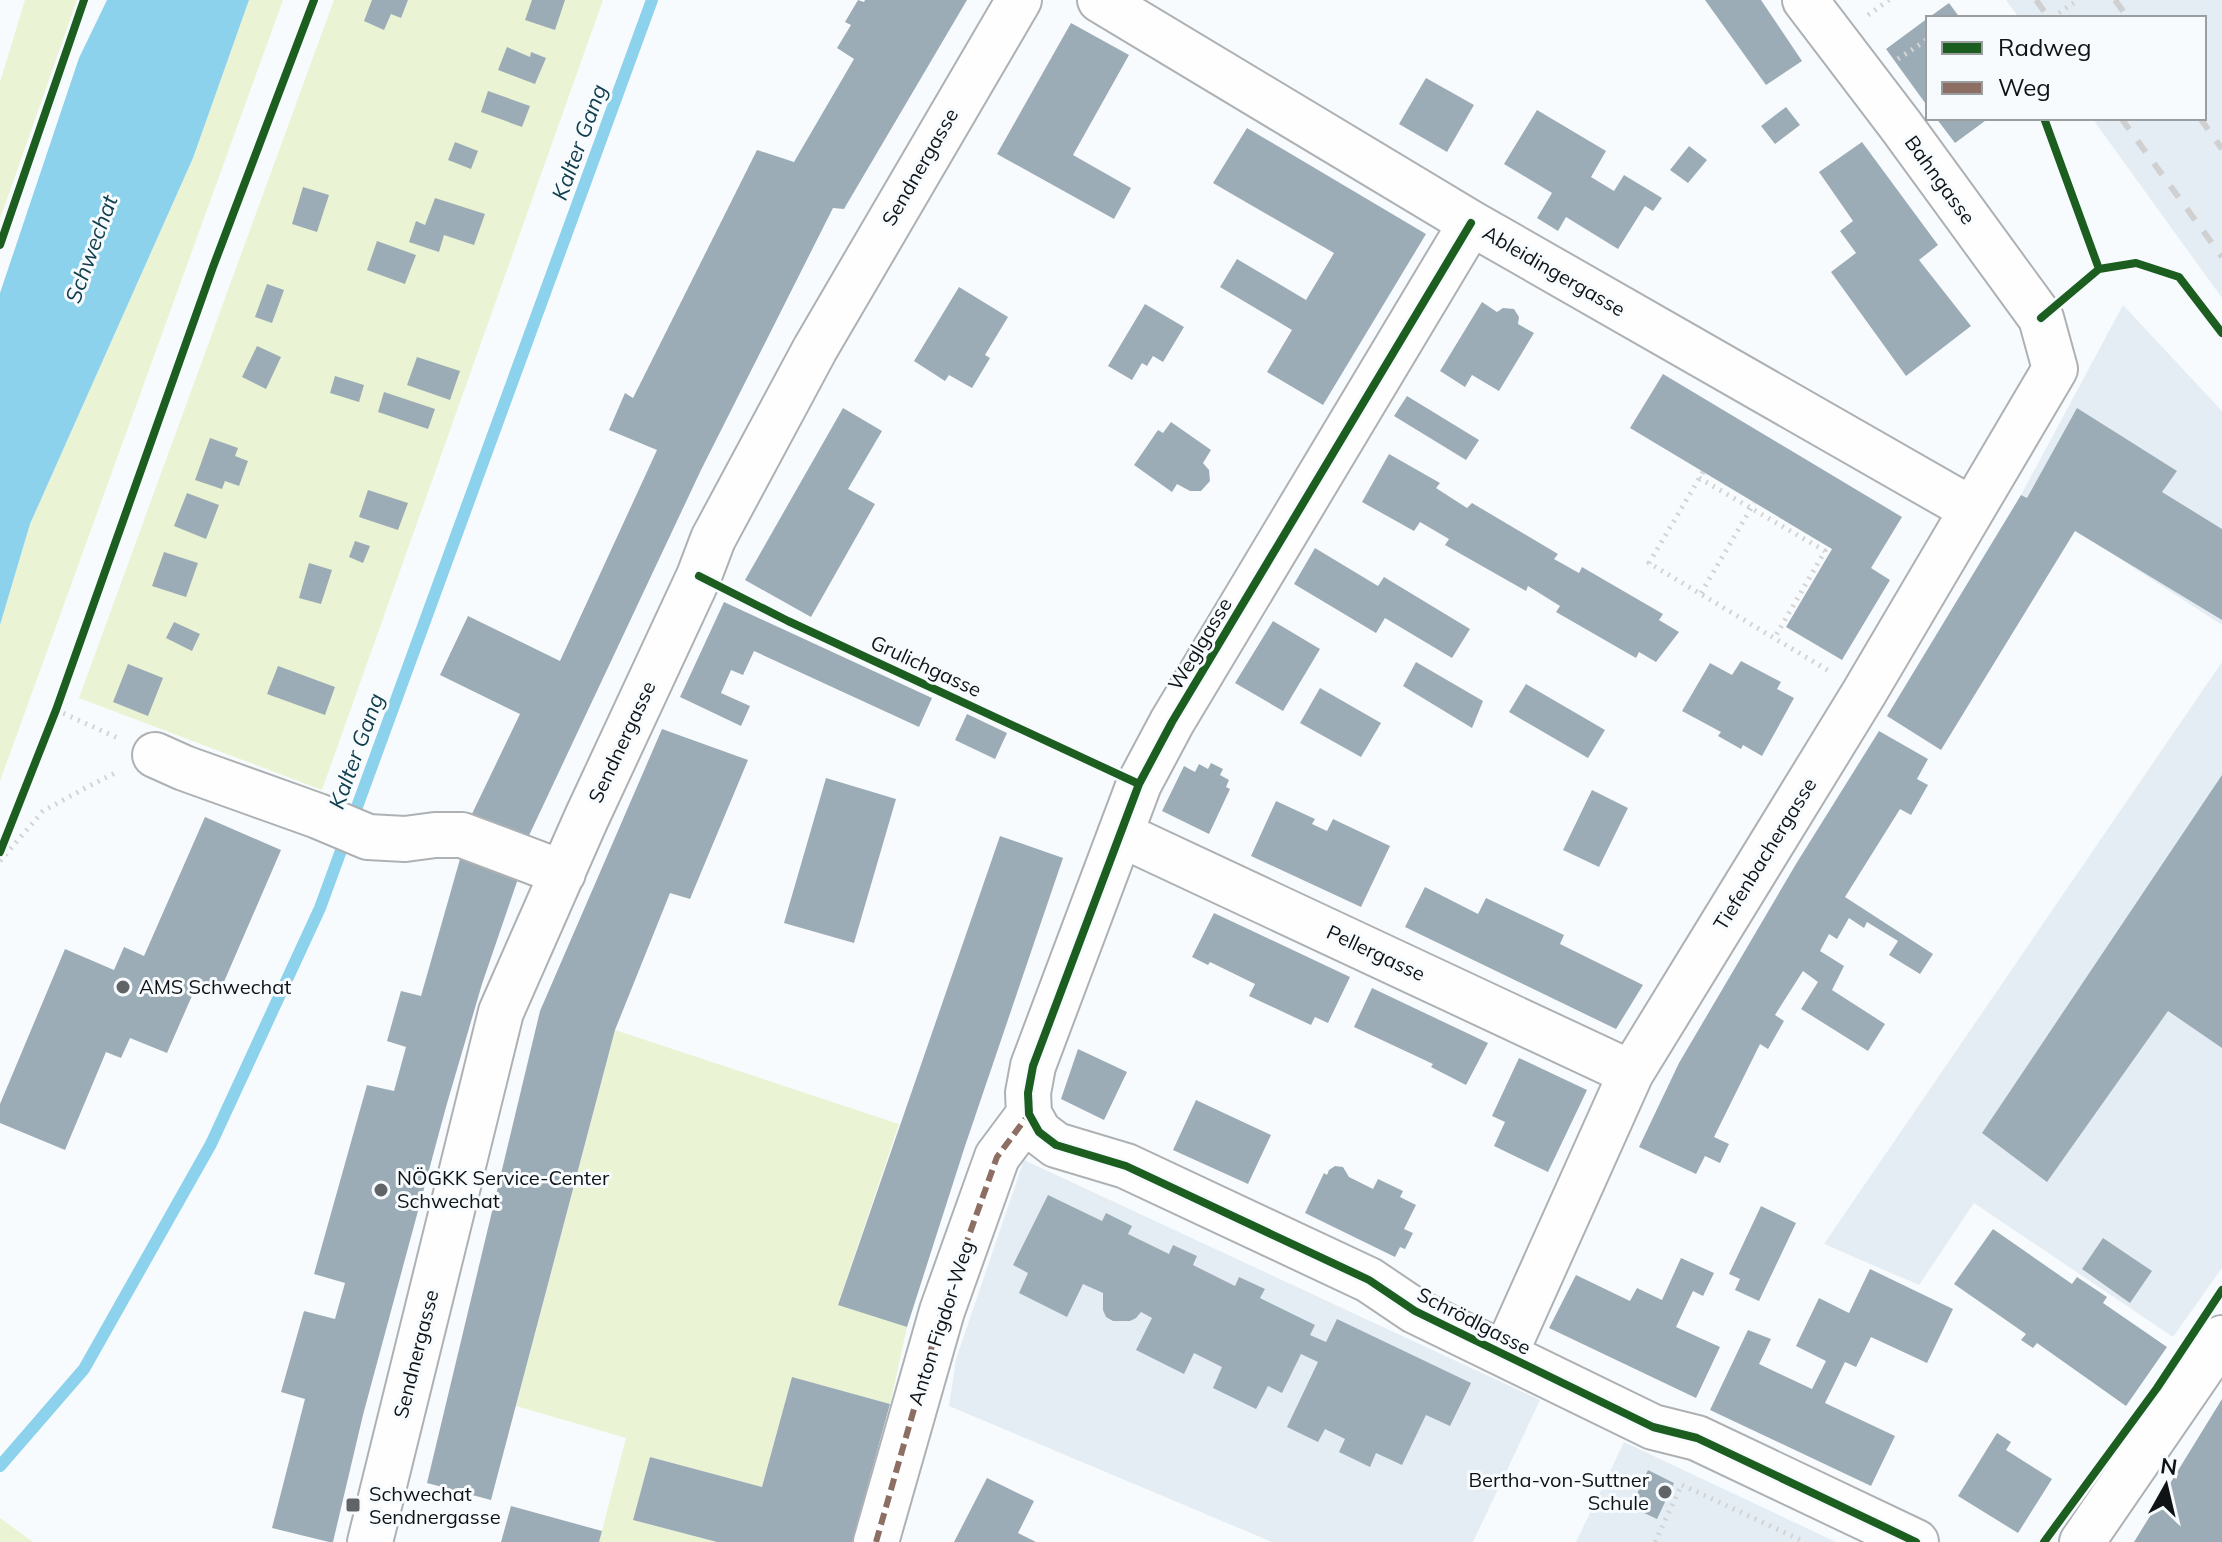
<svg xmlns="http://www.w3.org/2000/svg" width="2222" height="1542" viewBox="0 0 2222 1542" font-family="Mulish,sans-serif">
<rect width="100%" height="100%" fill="#f8fbfd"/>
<path fill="#e5edf4" d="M 2006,0 L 2222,0 L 2222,298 L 2092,118 L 2204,118 L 2204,18 L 2019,18 Z
M 2123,305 L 2222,411 L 2222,625 L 2021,495 Z
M 2222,662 L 2222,1268 L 2173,1337 L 1974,1203 L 1919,1285 L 1824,1244 Z
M 1024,1160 L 1540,1400 L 1473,1542 L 1272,1542 L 949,1406 L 956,1359 Z
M 1624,1442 L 1836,1542 L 1576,1542 Z"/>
<path fill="#eaf3d3" d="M 25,0 L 77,0 L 0,219 L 0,82 Z
M 249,0 L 283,0 L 0,781 L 0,625 L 30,524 L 193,158 Z
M 334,0 L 603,0 L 322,790 L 79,698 Z
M 615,1030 L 899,1124 L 838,1304 L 907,1327 L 890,1404 L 792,1377 L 762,1487 L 650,1457 L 633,1520 L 717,1542 L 599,1542 L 626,1438 L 516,1406 Z
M 0,1518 L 33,1542 L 0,1542 Z"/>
<path fill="#8cd2ec" d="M 107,0 L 249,0 L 193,158 L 30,524 L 0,625 L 0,293 L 79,58 Z"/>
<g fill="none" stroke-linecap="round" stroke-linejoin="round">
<path stroke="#8cd2ec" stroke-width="12" d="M 0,1466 L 84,1369 L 211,1144 L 320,908 L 652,0"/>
</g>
<path fill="#9cacb6" d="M 372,0 L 408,0 L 401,18 L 391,14 L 384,30 L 364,21 Z
M 532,0 L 565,0 L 555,30 L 525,20 Z
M 858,0 L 864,2 L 865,0 L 967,0 L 844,209 L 833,208 L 701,470 L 525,844 L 470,818 L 520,714 L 440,675 L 468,616 L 560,661 L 657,450 L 609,430 L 625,393 L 633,398 L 757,150 L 794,162 L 854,59 L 837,48 L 851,25 L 845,22 Z
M 1705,0 L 1761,0 L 1802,61 L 1766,85 Z
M 1949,3 L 1960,18 L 1928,18 Z
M 1928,18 L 1928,107 L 1886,49 Z
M 1071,23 L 1129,55 L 1073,155 L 1131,188 L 1114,219 L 997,154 Z
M 507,47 L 530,57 L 531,52 L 546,58 L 535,84 L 498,70 Z
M 1426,78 L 1474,105 L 1447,152 L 1399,124 Z
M 488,91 L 530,106 L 522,127 L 481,112 Z
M 1786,107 L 1800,125 L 1775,144 L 1761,126 Z
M 1537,110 L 1606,151 L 1591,177 L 1614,191 L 1624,175 L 1662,198 L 1653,211 L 1645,206 L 1618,249 L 1566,217 L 1558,231 L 1537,218 L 1552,193 L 1504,164 Z
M 1936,118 L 1989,118 L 1955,143 Z
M 1247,128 L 1426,234 L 1323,405 L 1267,372 L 1292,330 L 1220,287 L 1237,259 L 1306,300 L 1334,253 L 1213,183 Z
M 455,142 L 478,151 L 471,169 L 448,160 Z
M 1862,142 L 1938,245 L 1919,260 L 1971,326 L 1906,376 L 1831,272 L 1856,253 L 1840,231 L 1853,221 L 1819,172 Z
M 1689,146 L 1707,160 L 1688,183 L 1670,170 Z
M 303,187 L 329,195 L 317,232 L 292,224 Z
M 435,198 L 485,214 L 474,245 L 444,235 L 439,252 L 409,242 L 416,221 L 425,225 Z
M 377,241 L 416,255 L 405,284 L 367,270 Z
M 267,284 L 284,290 L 272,323 L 255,317 Z
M 959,287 L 1008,317 L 985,355 L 990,358 L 972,388 L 949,375 L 945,381 L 914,361 Z
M 1482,302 L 1497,312 L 1503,308 L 1514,309 L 1519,317 L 1518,324 L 1534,333 L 1499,391 L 1472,375 L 1465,387 L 1440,371 Z
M 1145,304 L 1184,327 L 1163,362 L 1153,356 L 1147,366 L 1142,363 L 1132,380 L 1108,366 Z
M 257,346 L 281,357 L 266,389 L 242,377 Z
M 417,357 L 460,371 L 450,400 L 407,385 Z
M 1663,374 L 1902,517 L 1871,568 L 1890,580 L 1842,660 L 1786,627 L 1832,549 L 1630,428 Z
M 335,376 L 364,385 L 359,402 L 330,393 Z
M 384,392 L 435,409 L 428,429 L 378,412 Z
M 1407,396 L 1479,440 L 1466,460 L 1394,416 Z
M 843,408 L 882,431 L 848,489 L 875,504 L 811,617 L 745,580 Z
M 2077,408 L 2177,471 L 2162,492 L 2222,529 L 2222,620 L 2075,531 L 1941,750 L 1887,716 L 2021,495 L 2027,498 Z
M 1171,422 L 1211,450 L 1203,463 L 1209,470 L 1210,481 L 1201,491 L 1190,491 L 1177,484 L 1172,492 L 1134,465 L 1158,430 L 1163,433 Z
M 210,438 L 238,448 L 235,456 L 248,461 L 239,486 L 225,481 L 222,489 L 195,480 Z
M 1389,454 L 1440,483 L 1436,488 L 1467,508 L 1472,503 L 1558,554 L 1554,559 L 1579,573 L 1582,567 L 1663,614 L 1659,620 L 1679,632 L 1656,662 L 1639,652 L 1636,658 L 1556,612 L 1560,606 L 1528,586 L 1526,591 L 1445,545 L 1449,539 L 1420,522 L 1414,531 L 1362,502 Z
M 368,490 L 408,503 L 398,530 L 359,517 Z
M 187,493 L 219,505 L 206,539 L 174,526 Z
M 355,541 L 370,546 L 363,563 L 349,557 Z
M 1315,548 L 1378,586 L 1384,577 L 1470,629 L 1452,658 L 1385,618 L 1376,633 L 1294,584 Z
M 164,552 L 198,563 L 186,597 L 152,586 Z
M 309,563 L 332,570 L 321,604 L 299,598 Z
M 724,602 L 932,698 L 919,727 L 754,651 L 743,675 L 731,670 L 721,693 L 750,706 L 741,726 L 680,697 Z
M 1273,621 L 1320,649 L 1283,711 L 1235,683 Z
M 174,622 L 200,634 L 192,651 L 166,638 Z
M 1741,661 L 1781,682 L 1777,689 L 1794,698 L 1762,756 L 1743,745 L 1741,749 L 1718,736 L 1721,732 L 1682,711 L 1710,663 L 1732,675 Z
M 1416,662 L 1483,701 L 1472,728 L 1403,686 Z
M 128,664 L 163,678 L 148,716 L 113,702 Z
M 278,666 L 335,687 L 325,715 L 267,694 Z
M 1526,684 L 1605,730 L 1588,758 L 1509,712 Z
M 1320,688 L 1381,723 L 1361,757 L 1300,723 Z
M 967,714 L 1007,733 L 995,759 L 955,740 Z
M 662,729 L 748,760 L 690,899 L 670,893 L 615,1030 L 491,1500 L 427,1483 L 540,1011 Z
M 1879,731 L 1928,759 L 1917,779 L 1928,785 L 1911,815 L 1900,809 L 1845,897 L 1933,954 L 1920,974 L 1889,955 L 1898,941 L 1867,922 L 1864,928 L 1849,918 L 1837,939 L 1829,934 L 1820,951 L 1844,966 L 1832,990 L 1885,1024 L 1868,1051 L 1801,1009 L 1818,982 L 1803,971 L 1775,1015 L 1784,1021 L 1768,1049 L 1760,1044 L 1714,1137 L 1729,1144 L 1720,1163 L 1705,1156 L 1696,1174 L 1639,1147 L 1679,1063 L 1796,864 Z
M 1211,763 L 1223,769 L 1220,775 L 1229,780 L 1226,787 L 1230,789 L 1209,834 L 1162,811 L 1184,766 L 1195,772 L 1199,764 L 1208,769 Z
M 2222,775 L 2222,1048 L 2168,1011 L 2047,1182 L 1982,1133 Z
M 826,778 L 896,799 L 854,943 L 784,923 Z
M 1592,790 L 1628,808 L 1599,867 L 1563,850 Z
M 1276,801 L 1315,819 L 1312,824 L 1327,831 L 1333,819 L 1390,846 L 1361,907 L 1251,856 Z
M 205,817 L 281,850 L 220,991 L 198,982 L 167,1053 L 130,1038 L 121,1058 L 106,1052 L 65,1150 L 0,1123 L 0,1104 L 65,949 L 114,970 L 124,947 L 144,956 Z
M 1000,836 L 1063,858 L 965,1146 L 907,1327 L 838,1305 Z
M 462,852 L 521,870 L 482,984 L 446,1107 L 363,1415 L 333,1542 L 329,1542 L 272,1528 L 305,1399 L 281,1392 L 304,1311 L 335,1319 L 345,1283 L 314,1274 L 367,1085 L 394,1091 L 406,1047 L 387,1041 L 401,991 L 421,996 Z
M 1425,887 L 1478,914 L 1486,898 L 1564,935 L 1560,944 L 1643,985 L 1616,1029 L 1405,927 Z
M 1214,913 L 1350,977 L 1328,1023 L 1315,1017 L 1311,1025 L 1249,996 L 1255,984 L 1210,962 L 1208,965 L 1192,957 Z
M 1372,988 L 1488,1043 L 1466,1085 L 1431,1067 L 1433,1064 L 1354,1027 Z
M 1078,1049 L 1127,1072 L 1104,1120 L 1061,1099 Z
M 1519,1058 L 1587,1090 L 1548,1172 L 1494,1146 L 1505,1122 L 1492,1116 Z
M 1196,1100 L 1271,1135 L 1248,1184 L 1173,1150 Z
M 1335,1166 L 1343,1167 L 1349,1177 L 1373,1189 L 1378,1179 L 1403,1191 L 1400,1197 L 1416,1205 L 1404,1229 L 1413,1233 L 1405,1249 L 1400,1247 L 1395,1257 L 1305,1213 L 1324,1173 L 1327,1175 L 1329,1170 Z
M 1048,1195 L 1102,1221 L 1106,1213 L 1132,1226 L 1128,1234 L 1169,1254 L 1173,1245 L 1197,1256 L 1193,1265 L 1235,1286 L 1239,1277 L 1265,1289 L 1260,1298 L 1315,1325 L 1310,1335 L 1326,1342 L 1337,1319 L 1471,1383 L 1450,1426 L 1426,1415 L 1402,1465 L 1376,1453 L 1370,1467 L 1339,1452 L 1345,1439 L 1325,1429 L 1318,1442 L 1287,1427 L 1318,1362 L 1301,1354 L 1282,1393 L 1268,1386 L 1256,1409 L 1213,1388 L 1222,1367 L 1194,1353 L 1184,1374 L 1136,1350 L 1152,1318 L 1141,1312 L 1136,1318 L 1130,1321 L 1113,1321 L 1106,1317 L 1103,1310 L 1103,1293 L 1083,1284 L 1067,1317 L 1019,1293 L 1028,1273 L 1013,1265 Z
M 1761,1206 L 1796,1223 L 1759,1301 L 1735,1290 L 1740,1279 L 1729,1274 Z
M 1993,1229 L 2072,1284 L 2077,1277 L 2107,1297 L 2103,1303 L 2167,1347 L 2126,1406 L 2037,1343 L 2033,1348 L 2021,1340 L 2026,1334 L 1954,1284 Z
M 2103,1238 L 2152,1271 L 2130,1303 L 2082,1269 Z
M 1681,1258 L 1714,1273 L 1703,1296 L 1693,1291 L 1676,1327 L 1720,1347 L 1696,1398 L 1549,1328 L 1576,1275 L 1630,1301 L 1637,1288 L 1662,1300 Z
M 1870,1269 L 1953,1309 L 1927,1363 L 1871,1337 L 1856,1367 L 1845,1362 L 1825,1403 L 1895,1436 L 1871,1486 L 1710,1410 L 1748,1330 L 1771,1339 L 1759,1364 L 1812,1389 L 1826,1361 L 1796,1346 L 1819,1298 L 1849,1313 Z
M 792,1377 L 890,1404 L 852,1542 L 717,1542 L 633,1520 L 650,1457 L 762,1487 Z
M 2222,1399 L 2222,1542 L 2134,1542 Z
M 1997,1433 L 2011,1442 L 2006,1450 L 2052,1479 L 2018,1533 L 1958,1496 Z
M 1648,1470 L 1674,1483 L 1657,1519 L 1631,1507 Z
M 987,1478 L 1034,1501 L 1018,1533 L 1036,1542 L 954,1542 Z
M 511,1506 L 602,1531 L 599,1542 L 501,1542 Z"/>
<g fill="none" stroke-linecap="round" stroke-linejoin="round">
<g stroke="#aeb1b3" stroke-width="48">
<path id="minor" d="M 1100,0 L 1471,223 L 1971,509
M 1471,223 L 1172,722 L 1139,784 L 1033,1066 L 1028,1093 L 1029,1114 L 1039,1132 L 1056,1145 L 1126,1166 L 1369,1280 L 1415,1311 L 1653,1427 L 1697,1438 L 1916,1542
M 155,755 L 184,768 L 318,816 L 368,837 L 405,839 L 435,835 L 462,835 L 563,873
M 1120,834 L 1631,1073
M 1505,1354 L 1631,1073 L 1864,693 L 2055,369 L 2041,318 L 1901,126 L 1805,0
M 370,1542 L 501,1012 L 586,819 L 699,576 L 713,539 L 815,349 L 1019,0
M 876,1542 L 942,1311 L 997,1157 L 1029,1114
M 2082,1542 L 2222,1338"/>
</g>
<path stroke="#d3d3d3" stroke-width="5" stroke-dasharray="2 6" stroke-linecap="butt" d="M 2059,13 L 2078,0
M 1868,15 L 1889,0
M 1898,59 L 1928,39
M 1703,472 L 1649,563 L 1829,671
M 1699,478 L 1825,551 L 1775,637
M 1701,593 L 1754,503
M 56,710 L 120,739
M 0,861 L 43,811 L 89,786 L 119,771
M 1682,1485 L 1805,1542
M 1655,1542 L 1682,1484"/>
<use href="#minor" stroke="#fefeff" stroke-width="44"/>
<path stroke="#d0d0d1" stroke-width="6" stroke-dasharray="14 14" stroke-linecap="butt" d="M 2036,0 L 2049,18
M 2115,0 L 2128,18
M 2121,118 L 2222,257
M 2200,118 L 2222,149"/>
<path stroke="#8d6e63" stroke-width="6" stroke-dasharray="12 6" stroke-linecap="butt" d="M 876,1542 L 942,1311 L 997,1157 L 1029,1114"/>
<g stroke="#f7fbfe" stroke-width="13">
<path id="cycleway" d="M 2044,118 L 2099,269
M 1471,223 L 1172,722 L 1139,784 L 1033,1066 L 1028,1093 L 1029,1114 L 1039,1132 L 1056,1145 L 1126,1166 L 1369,1280 L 1415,1311 L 1653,1427 L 1697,1438 L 1916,1542
M 0,245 L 84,0
M 2041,318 L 2099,269 L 2136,263 L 2179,277 L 2222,333
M 699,576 L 788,621 L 1139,784
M 0,852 L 56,710 L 213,267 L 314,0
M 2044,1542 L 2157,1388 L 2222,1290"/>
</g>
<use href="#cycleway" stroke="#1b5e20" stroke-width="8"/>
</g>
<g fill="#616467" stroke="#f7fbfe" stroke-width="3">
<circle cx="123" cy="987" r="8"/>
<circle cx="381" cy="1190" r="8"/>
<circle cx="1665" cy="1492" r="8"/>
<rect x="345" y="1497" width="16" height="16" rx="4"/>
</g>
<g text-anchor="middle" stroke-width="6" stroke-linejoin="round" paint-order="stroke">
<g font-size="20" fill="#101316" stroke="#f7fbfe">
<text transform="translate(920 167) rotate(-60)" y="7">Sendnergasse</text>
<text transform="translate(1940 180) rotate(54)" y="7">Bahngasse</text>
<text transform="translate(1554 271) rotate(30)" y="7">Ableidingergasse</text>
<text transform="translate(1200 644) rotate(-59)" y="7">Weglgasse</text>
<text transform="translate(926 666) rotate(25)" y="7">Grulichgasse</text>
<text transform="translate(622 742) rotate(-65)" y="7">Sendnergasse</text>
<text transform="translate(1765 854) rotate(-58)" y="7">Tiefenbachergasse</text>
<text transform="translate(1376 953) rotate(25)" y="7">Pellergasse</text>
<text transform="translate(1474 1321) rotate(27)" y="7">Schrödlgasse</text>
<text transform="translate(941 1323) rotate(-72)" y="7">Anton Figdor-Weg</text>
<text transform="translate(416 1354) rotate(-76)" y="7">Sendnergasse</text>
</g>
<g font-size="20" fill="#101316" stroke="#f7fbfe" text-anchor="start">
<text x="139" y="994">AMS Schwechat</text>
<text x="397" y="1185">NÖGKK Service-Center<tspan x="397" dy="23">Schwechat</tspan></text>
<text x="1649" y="1487" text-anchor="end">Bertha-von-Suttner<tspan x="1649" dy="23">Schule</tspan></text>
<text x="369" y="1501">Schwechat<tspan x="369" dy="23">Sendnergasse</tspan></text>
</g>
<g font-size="22" font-style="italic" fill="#103e4d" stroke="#f7fbfe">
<text transform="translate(579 142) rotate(-70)" y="8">Kalter Gang</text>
<text transform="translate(91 249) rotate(-70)" y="8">Schwechat</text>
<text transform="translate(356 751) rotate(-70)" y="8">Kalter Gang</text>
</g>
</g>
<rect x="1926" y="16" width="280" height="104" fill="#f7fbfe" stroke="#9b9ea1" stroke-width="2"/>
<rect x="1942" y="42" width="40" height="12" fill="#1b5e20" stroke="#9b9ea1" stroke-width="2"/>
<text x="1998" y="56" font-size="24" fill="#101316">Radweg</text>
<rect x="1942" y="82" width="40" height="12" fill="#8d6e63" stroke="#9b9ea1" stroke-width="2"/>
<text x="1998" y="96" font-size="24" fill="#101316">Weg</text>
<g transform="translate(2166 1486) rotate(8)" stroke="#f7fbfe" stroke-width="6" paint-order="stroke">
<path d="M0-6L14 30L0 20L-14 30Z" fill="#101316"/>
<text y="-12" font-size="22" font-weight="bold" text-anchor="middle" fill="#101316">N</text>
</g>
</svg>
